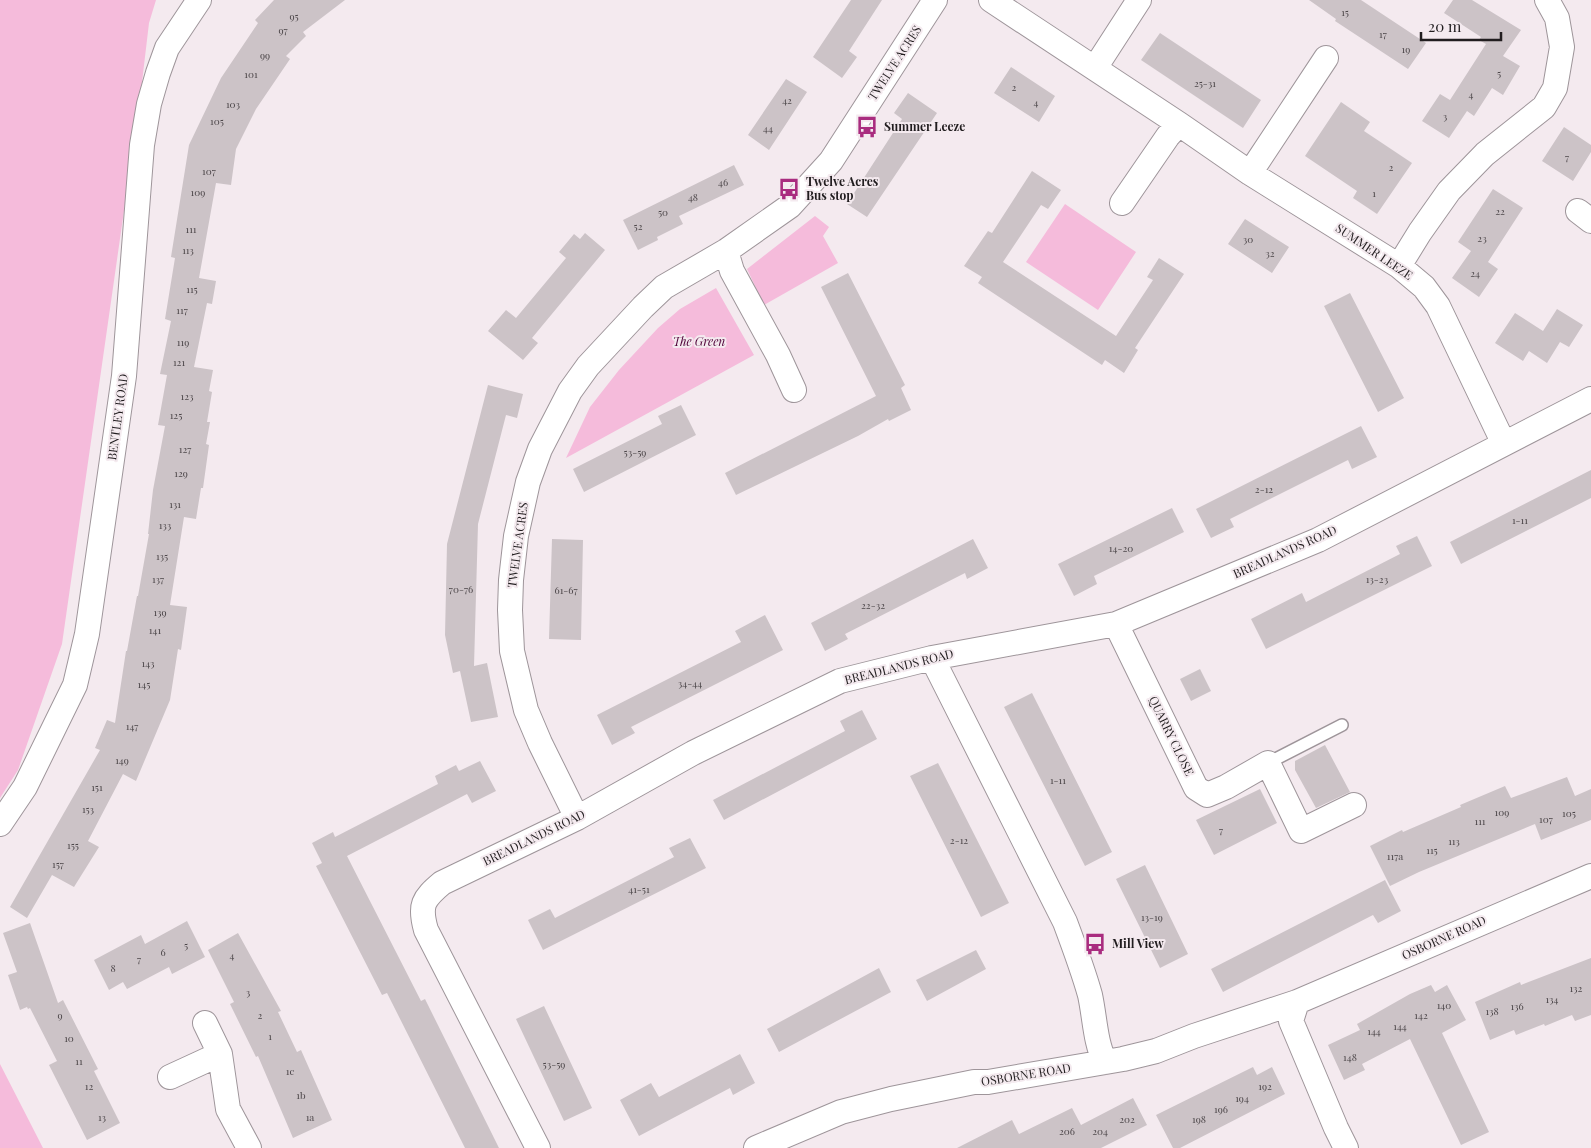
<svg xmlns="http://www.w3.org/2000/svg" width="1591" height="1148" viewBox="0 0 1591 1148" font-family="'Playfair Display',serif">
<rect width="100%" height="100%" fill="#f4eaef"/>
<path fill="#f5bbdb" d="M 0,0 L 156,0 L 149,23 L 140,99 L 62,644 L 18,770 L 0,798 Z
M 1065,204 L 1136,252 L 1098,310 L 1026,262 Z
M 815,216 L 829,227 L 823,236 L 838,263 L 764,305 L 747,269 Z
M 716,288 L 754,355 L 566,458 L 590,407 L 619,370 L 658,328 L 680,309 Z
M 0,1064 L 43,1148 L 0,1148 Z"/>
<path fill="#ccc3c7" d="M 274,0 L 345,0 L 303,32 L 306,36 L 286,56 L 290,59 L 256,109 L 236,149 L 231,185 L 216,183 L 199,278 L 216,281 L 212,304 L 207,303 L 194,367 L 213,370 L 209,391 L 212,392 L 207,422 L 210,422 L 206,444 L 209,445 L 203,488 L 201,488 L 196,519 L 184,517 L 170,605 L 187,607 L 181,650 L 178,649 L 170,700 L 136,781 L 123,774 L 88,841 L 99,847 L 74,887 L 52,875 L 27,918 L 10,907 L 100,750 L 95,748 L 107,720 L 115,723 L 126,651 L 127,651 L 137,596 L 138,596 L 149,534 L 148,534 L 153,490 L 165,426 L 158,425 L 167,375 L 160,374 L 171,321 L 165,319 L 175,258 L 171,257 L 189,145 L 221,78 L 258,23 L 255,20 Z
M 851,0 L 882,0 L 849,51 L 857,57 L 842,78 L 813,57 Z
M 1309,0 L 1361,0 L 1426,43 L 1408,69 L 1335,21 L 1336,19 Z
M 1453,0 L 1472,0 L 1521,30 L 1503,56 L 1520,66 L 1503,95 L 1492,88 L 1474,116 L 1467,111 L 1449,138 L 1422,121 L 1440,94 L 1450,100 L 1486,44 L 1479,40 L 1481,37 L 1444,13 Z
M 1160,33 L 1261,100 L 1243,128 L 1141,60 Z
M 1011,67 L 1055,96 L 1039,122 L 994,93 Z
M 786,79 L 807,92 L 769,150 L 748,135 Z
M 908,93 L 937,113 L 867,217 L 847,204 L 902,119 L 894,113 Z
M 1341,102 L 1370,122 L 1364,131 L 1412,163 L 1377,214 L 1353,198 L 1357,191 L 1305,156 Z
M 1564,127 L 1591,145 L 1591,152 L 1573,181 L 1542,161 Z
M 734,165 L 744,185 L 679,216 L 683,224 L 657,237 L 658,240 L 638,250 L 623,220 Z
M 1032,171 L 1061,190 L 1048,209 L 1041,205 L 1003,262 L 1116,336 L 1153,280 L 1147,277 L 1159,258 L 1184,274 L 1135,348 L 1138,350 L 1124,373 L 1105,360 L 1102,365 L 978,283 L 982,277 L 964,266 L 988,231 L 992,233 Z
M 1493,189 L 1523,208 L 1488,262 L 1498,269 L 1479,297 L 1452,278 L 1471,251 L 1458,242 Z
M 1245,219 L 1289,247 L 1272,273 L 1228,244 Z
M 585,233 L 605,250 L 532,338 L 538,343 L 523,360 L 488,331 L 506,310 L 516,318 L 566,258 L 559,252 L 574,234 L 580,239 Z
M 848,273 L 905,385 L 901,388 L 911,410 L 889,421 L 888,419 L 858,436 L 736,495 L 725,473 L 876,396 L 821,287 Z
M 1350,293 L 1404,398 L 1378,412 L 1324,306 Z
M 1557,309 L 1583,325 L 1569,347 L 1560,342 L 1547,363 L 1529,351 L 1523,361 L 1495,343 L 1515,313 L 1543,331 Z
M 488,385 L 523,394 L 517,418 L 506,415 L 478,524 L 474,666 L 487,663 L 498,717 L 471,722 L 460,671 L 453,673 L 445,635 L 447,544 Z
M 681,405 L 696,435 L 584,492 L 573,469 L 662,424 L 658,416 Z
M 1361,426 L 1377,457 L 1352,469 L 1348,460 L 1230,519 L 1234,527 L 1211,538 L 1196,509 Z
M 1591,470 L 1591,498 L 1461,564 L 1450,542 Z
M 1172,508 L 1184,532 L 1094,576 L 1097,584 L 1074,596 L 1058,564 Z
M 1417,536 L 1432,566 L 1266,649 L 1251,619 L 1302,593 L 1306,602 L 1400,554 L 1396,546 Z
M 552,539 L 583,540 L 581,640 L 549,639 Z
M 973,539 L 988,568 L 967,579 L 965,573 L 845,634 L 848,639 L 825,651 L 811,623 Z
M 765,615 L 783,650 L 631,727 L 635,733 L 612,745 L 597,715 L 741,642 L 735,631 Z
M 1200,669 L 1211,691 L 1191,701 L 1180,679 Z
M 1032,693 L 1112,852 L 1085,866 L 1004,707 Z
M 862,710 L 877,739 L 724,820 L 713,800 L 845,731 L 840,721 Z
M 1325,745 L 1350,792 L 1316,808 L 1295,770 L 1295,761 Z
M 480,761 L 496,791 L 472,803 L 467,794 L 347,856 L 421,1001 L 425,999 L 499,1148 L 465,1148 L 387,993 L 382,995 L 316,866 L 322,863 L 312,843 L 333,832 L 335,837 L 438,784 L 435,776 L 456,765 L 459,771 Z
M 938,763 L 1009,903 L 981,917 L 910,776 Z
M 1567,777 L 1575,796 L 1591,789 L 1591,820 L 1541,840 L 1535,824 L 1419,872 L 1390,886 L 1370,846 L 1402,830 L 1403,832 L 1461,807 L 1460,805 L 1505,786 L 1511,798 Z
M 1260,789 L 1277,823 L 1214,855 L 1196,820 Z
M 690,838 L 706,868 L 543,950 L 528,920 L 550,909 L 555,918 L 674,857 L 669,848 Z
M 1145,865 L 1188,954 L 1160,968 L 1116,879 Z
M 1385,880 L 1401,911 L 1378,923 L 1373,915 L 1223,992 L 1211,969 Z
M 187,921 L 205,957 L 172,974 L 169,967 L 127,989 L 123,982 L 109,990 L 94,960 L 141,935 L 145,944 Z
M 30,923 L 58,1003 L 63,1000 L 98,1069 L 94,1071 L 120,1123 L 87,1140 L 49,1065 L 57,1061 L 30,1008 L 28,1009 L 27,1007 L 20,1010 L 8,975 L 17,972 L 3,933 Z
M 238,933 L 281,1011 L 278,1012 L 297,1052 L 301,1050 L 332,1120 L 293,1138 L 258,1056 L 256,1057 L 230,1004 L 234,1002 L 208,950 Z
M 976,950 L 986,969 L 927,1001 L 916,980 Z
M 1591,958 L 1591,1015 L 1575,1021 L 1572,1015 L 1545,1026 L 1544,1024 L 1516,1035 L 1514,1030 L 1490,1040 L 1475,1002 L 1520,982 L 1521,985 Z
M 879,968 L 891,992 L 779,1052 L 767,1029 Z
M 1431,985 L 1435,992 L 1447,985 L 1466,1020 L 1442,1033 L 1489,1132 L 1461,1145 L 1410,1039 L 1362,1064 L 1365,1070 L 1344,1080 L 1328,1045 L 1360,1030 L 1357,1024 L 1410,994 Z
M 544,1006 L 592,1108 L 564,1121 L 516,1019 Z
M 740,1054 L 755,1083 L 733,1095 L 730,1088 L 639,1136 L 620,1100 L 651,1083 L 659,1097 Z
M 1253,1067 L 1257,1075 L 1272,1067 L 1285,1094 L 1180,1148 L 1173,1148 L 1156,1115 Z
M 1133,1098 L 1147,1125 L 1101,1148 L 957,1148 L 1012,1120 L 1019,1134 L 1072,1108 L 1081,1125 Z"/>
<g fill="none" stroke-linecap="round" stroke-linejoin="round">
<g stroke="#9e959a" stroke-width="14">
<path id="lane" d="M 1268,763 L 1342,725"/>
</g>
<g stroke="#9e959a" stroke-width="26">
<path id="street" d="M 991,0 L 1179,124 L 1250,173 L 1399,266 L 1424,287 L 1438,306 L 1504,444
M 1095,68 L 1139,0
M 1250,173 L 1326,58
M 1122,203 L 1168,136 L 1179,124
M 1578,211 L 1591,221
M 726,251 L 732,271 L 778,355 L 794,390
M 1399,266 L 1420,232 L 1449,191 L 1485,154 L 1544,107 L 1555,88 L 1562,47 L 1557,18 L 1547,0
M 1116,624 L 1196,788 L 1207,795 L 1226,787 L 1268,763 L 1301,831 L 1354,805
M 932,658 L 1065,922 C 1074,946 1083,970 1090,995 C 1095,1018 1095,1042 1105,1062
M 577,818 L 540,743 L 526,710 L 512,651 L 510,610 L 511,580 L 516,536 L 528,482 L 540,449 L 570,391 L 588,366 L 643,307 L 664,287 L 726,251 L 790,206 L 831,161 L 935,0
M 0,824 L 25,787 L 75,685 L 87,634 L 124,376 L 142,145 L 149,104 L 158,73 L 167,48 L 199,0
M 1297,1002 L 1291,1021 L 1336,1128 L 1346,1148
M 205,1023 L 220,1054 L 228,1109 L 249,1148
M 170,1077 L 220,1054
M 538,1148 L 426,930 C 419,905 423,899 442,883 L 577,818 L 693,753 L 840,681 L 932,658 L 1116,624 L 1318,540 L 1591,399
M 756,1148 L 841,1112 L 891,1099 L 974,1082 L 988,1082 L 1123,1059 L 1156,1051 L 1194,1036 L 1297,1002 L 1591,876"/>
</g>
<use href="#lane" stroke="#fff" stroke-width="11"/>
<use href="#street" stroke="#fff" stroke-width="24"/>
</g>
<defs>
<g id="bus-bare" transform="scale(1.725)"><path d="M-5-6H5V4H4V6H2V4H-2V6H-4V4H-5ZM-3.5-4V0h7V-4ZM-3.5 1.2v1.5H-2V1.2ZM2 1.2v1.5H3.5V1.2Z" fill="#a92c7f" stroke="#f4eaef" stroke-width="2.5" paint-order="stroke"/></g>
</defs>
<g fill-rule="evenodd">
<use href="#bus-bare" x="867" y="127"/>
<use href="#bus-bare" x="789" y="189"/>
<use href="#bus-bare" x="1095" y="944"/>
</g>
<g text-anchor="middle" stroke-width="4" stroke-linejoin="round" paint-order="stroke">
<g font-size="10" fill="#4c4649">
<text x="1345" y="16">15</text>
<text x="294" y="20">95</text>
<text x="283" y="34">97</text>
<text x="1383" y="38">17</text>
<text x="1406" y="53">19</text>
<text x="265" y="59">99</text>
<text x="1499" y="77">5</text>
<text x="251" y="78">101</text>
<text x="1205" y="87">25-31</text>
<text x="1014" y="91">2</text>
<text x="1471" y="98">4</text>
<text x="787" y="104">42</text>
<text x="1036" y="106">4</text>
<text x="233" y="108">103</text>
<text x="1445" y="120">3</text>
<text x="217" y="125">105</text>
<text x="768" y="132">44</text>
<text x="1567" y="161">7</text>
<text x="1391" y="171">2</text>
<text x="209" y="175">107</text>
<text x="723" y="186">46</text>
<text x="198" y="196">109</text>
<text x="1374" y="197">1</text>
<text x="693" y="201">48</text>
<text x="1500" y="215">22</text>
<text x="663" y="216">50</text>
<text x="638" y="230">52</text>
<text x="191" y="233">111</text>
<text x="1482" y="242">23</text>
<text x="1248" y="243">30</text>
<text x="188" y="254">113</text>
<text x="1270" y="257">32</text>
<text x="1475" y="277">24</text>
<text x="192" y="293">115</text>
<text x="182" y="314">117</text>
<text x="183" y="346">119</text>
<text x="179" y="366">121</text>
<text x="187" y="400">123</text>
<text x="176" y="419">125</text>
<text x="185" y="453">127</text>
<text x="635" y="456">53-59</text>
<text x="181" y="477">129</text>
<text x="1264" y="493">2-12</text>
<text x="175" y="508">131</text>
<text x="1520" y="524">1-11</text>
<text x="165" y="529">133</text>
<text x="1121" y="552">14-20</text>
<text x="162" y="560">135</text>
<text x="158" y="583">137</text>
<text x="1377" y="583">13-23</text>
<text x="461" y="593">70-76</text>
<text x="566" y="594">61-67</text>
<text x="873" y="609">22-32</text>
<text x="160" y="616">139</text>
<text x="155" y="634">141</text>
<text x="148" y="667">143</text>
<text x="690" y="687">34-44</text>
<text x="144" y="688">145</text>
<text x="132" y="730">147</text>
<text x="122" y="764">149</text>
<text x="1058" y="784">1-11</text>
<text x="97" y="791">151</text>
<text x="88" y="813">153</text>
<text x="1502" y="816">109</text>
<text x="1569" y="817">105</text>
<text x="1546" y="823">107</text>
<text x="1480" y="825">111</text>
<text x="1221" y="834">7</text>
<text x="959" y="844">2-12</text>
<text x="1454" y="845">113</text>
<text x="73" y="849">155</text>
<text x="1432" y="854">115</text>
<text x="1395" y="860">117a</text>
<text x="58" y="868">157</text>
<text x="639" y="893">41-51</text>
<text x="1152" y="921">13-19</text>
<text x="186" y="949">5</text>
<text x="163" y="956">6</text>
<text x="232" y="959">4</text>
<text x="139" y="963">7</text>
<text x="113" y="972">8</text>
<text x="1576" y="992">132</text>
<text x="248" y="996">3</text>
<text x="1552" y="1003">134</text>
<text x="1444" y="1009">140</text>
<text x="1517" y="1010">136</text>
<text x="1492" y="1015">138</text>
<text x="60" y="1019">9</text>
<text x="260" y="1019">2</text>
<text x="1421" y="1019">142</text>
<text x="1400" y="1030">144</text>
<text x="1374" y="1035">144</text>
<text x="270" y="1040">1</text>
<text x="69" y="1042">10</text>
<text x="1350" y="1061">148</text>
<text x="79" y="1065">11</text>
<text x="554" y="1068">53-59</text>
<text x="290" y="1075">1c</text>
<text x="89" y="1090">12</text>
<text x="1265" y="1090">192</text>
<text x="301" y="1099">1b</text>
<text x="1242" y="1102">194</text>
<text x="1221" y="1113">196</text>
<text x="102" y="1121">13</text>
<text x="310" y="1121">1a</text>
<text x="1127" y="1123">202</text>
<text x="1199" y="1123">198</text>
<text x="1067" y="1135">206</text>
<text x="1100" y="1135">204</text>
</g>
<g font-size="12" fill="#211d1f" stroke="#f4eaef">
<text transform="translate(895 63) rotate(-57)" y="4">TWELVE ACRES</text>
<text transform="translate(1374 252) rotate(34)" y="4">SUMMER LEEZE</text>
<text transform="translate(118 417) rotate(-82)" y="4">BENTLEY ROAD</text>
<text transform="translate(518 545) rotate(-82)" y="4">TWELVE ACRES</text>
<text transform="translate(1285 552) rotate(-24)" y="4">BREADLANDS ROAD</text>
<text transform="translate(899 667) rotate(-14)" y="4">BREADLANDS ROAD</text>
<text transform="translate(1171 736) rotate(64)" y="4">QUARRY CLOSE</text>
<text transform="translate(534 838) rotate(-26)" y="4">BREADLANDS ROAD</text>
<text transform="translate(1444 938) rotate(-24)" y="4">OSBORNE ROAD</text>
<text transform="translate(1026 1075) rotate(-9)" y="4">OSBORNE ROAD</text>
</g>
<g font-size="12" font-weight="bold" fill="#211d1f" stroke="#f4eaef" text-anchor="start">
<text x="884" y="131">Summer Leeze</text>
<text x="806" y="186">Twelve Acres<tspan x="806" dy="14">Bus stop</tspan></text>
<text x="1112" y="948">Mill View</text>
</g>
<g font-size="12" font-style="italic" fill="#500239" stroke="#f4eaef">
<text x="699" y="346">The Green</text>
</g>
</g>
<path d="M1421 32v8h80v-8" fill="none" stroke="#211d1f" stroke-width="2.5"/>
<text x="1428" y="32" font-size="15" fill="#211d1f" stroke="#f4eaef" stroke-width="4" paint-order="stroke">20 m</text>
</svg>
